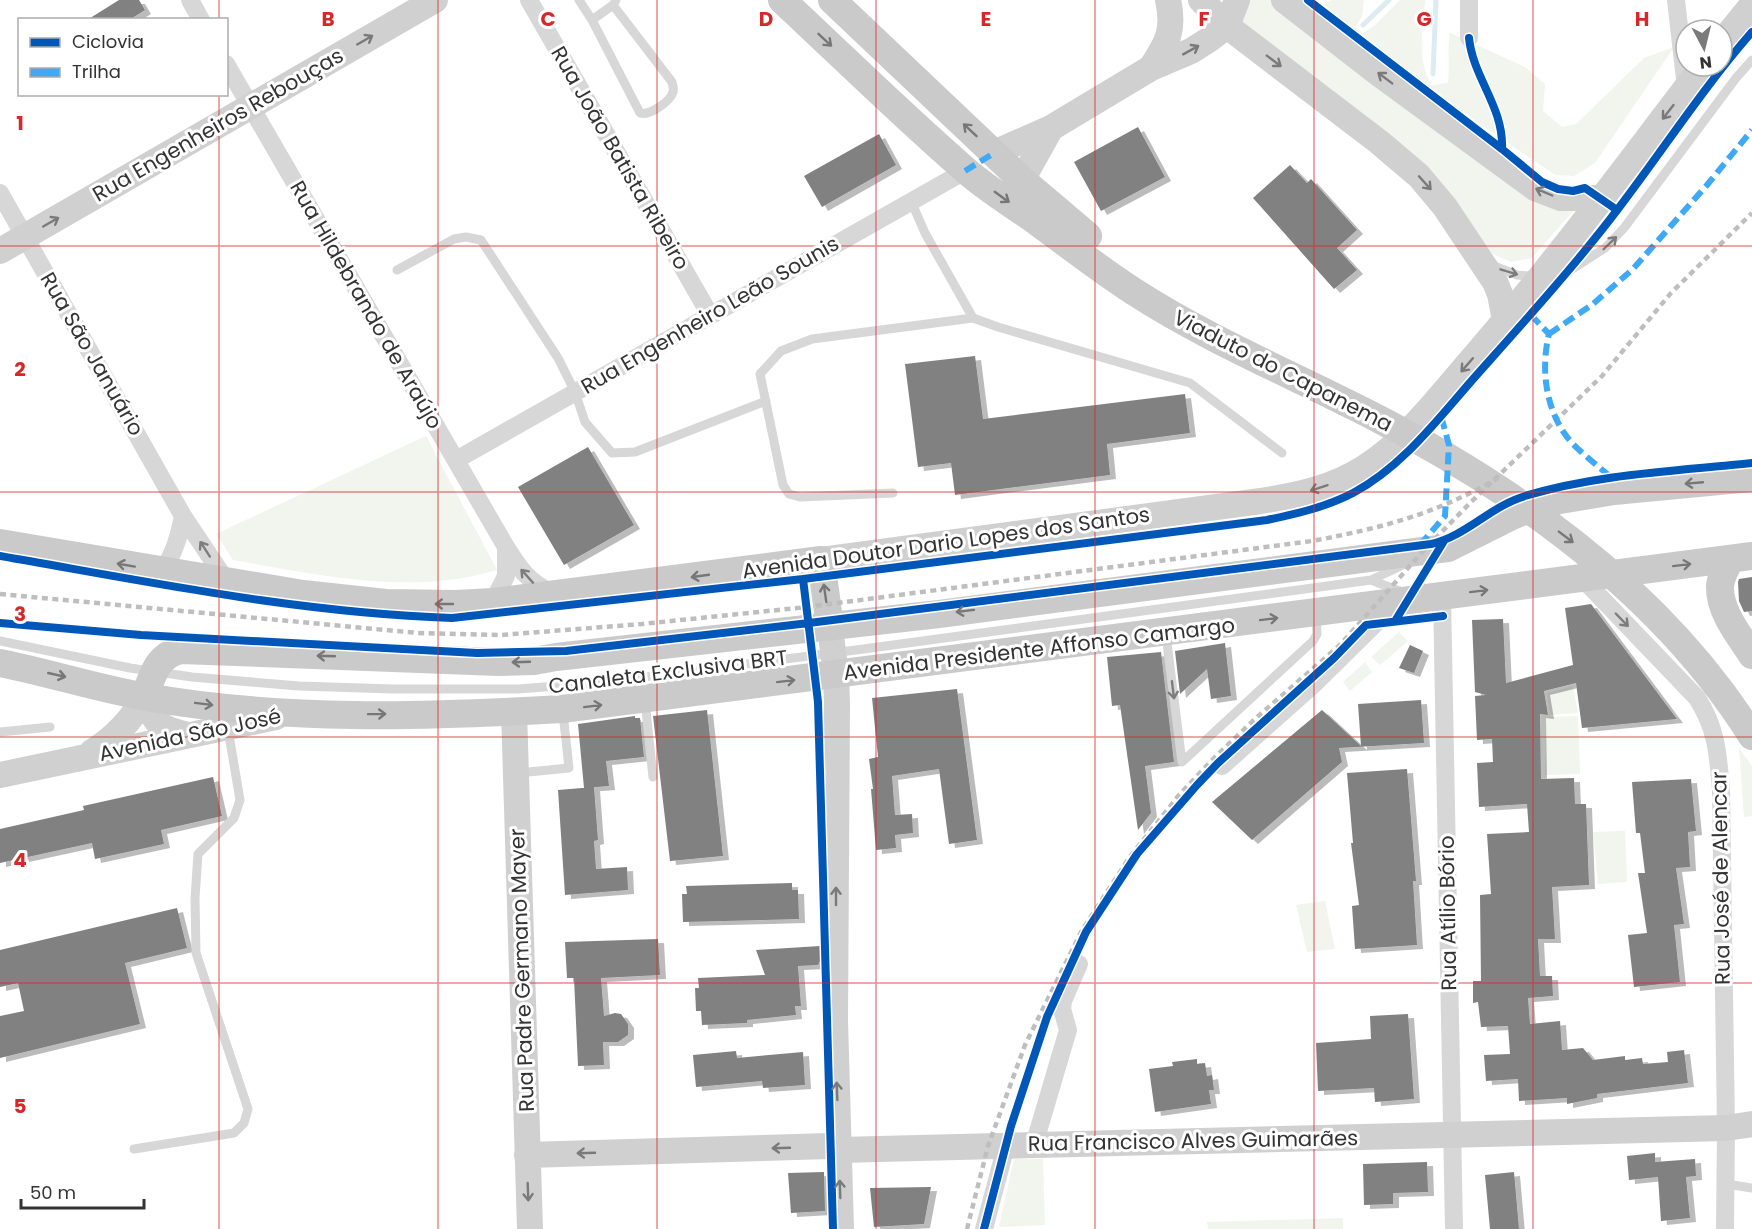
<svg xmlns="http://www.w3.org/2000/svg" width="1752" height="1229" viewBox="0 0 1752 1229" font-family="Poppins,sans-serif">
<defs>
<filter id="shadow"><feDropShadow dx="6" dy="4" stdDeviation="0" flood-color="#0004"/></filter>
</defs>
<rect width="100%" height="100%" fill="#fff"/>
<path fill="#f1f5ed" d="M 1246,0 L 1271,0 L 1352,62 L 1573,211 L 1532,258 L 1511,262 L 1493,254 L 1239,23 Z
M 1332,0 L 1364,0 L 1362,16 L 1356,27 L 1363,33 L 1374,26 L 1400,0 L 1425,0 C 1423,26 1416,62 1432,85 L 1448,83 C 1450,66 1447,50 1450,33 L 1525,67 L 1545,84 L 1543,111 L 1562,127 L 1576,124 L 1644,58 L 1674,47 L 1595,163 L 1574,176 L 1555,175 C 1476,121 1395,68 1323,4 Z
M 426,436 L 497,570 C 410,596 320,575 233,560 L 216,534 Z
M 1399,632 L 1408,641 L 1380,665 L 1371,657 Z
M 1365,662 L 1372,672 L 1350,691 L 1343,682 Z
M 1573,686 L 1578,713 L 1550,715 L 1547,693 Z
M 1578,716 L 1580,774 L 1545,775 L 1546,717 Z
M 1739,748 L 1752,766 L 1752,816 L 1744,817 Z
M 1625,831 L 1627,882 L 1598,884 L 1593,832 Z
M 1325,901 L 1335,949 L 1307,952 L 1296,905 Z
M 1014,1159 L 1043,1159 L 1045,1225 L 999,1227 Z
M 1343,1218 L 1343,1229 L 1208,1229 L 1207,1222 Z"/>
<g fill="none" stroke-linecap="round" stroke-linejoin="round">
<path stroke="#ddebf3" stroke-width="5" d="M 1363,25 L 1389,0
M 1433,74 L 1436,0"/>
</g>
<path fill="#818181" filter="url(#shadow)" d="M 119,0 L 139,0 L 145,10 L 129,20 L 87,20 Z
M 1138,127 L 1165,177 L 1101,211 L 1074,162 Z
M 879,134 L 896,165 L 822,207 L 804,176 Z
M 1290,165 L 1307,183 L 1311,179 L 1357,230 L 1337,248 L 1357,270 L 1334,289 L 1253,198 Z
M 975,356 L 983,419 L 1185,394 L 1190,433 L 1107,444 L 1110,475 L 955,495 L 951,463 L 918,467 L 905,364 Z
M 588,447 L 634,525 L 564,565 L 518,487 Z
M 1752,577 L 1752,611 L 1744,612 L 1739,601 L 1738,582 L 1739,579 Z
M 1591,604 L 1677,719 L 1582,728 L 1576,683 L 1544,691 L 1548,715 L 1540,714 L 1541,779 L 1574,778 L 1575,804 L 1586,804 L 1589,885 L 1552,887 L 1555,939 L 1538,939 L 1540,976 L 1552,976 L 1553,996 L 1528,998 L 1530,1024 L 1560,1021 L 1562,1050 L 1583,1048 L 1593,1060 L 1625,1056 L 1625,1060 L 1642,1058 L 1643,1064 L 1668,1062 L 1667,1052 L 1684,1050 L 1688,1083 L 1597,1094 L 1597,1098 L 1567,1104 L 1567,1098 L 1519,1101 L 1518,1079 L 1486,1081 L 1484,1055 L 1510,1054 L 1508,1026 L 1481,1027 L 1478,1002 L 1473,1003 L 1473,981 L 1481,981 L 1480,895 L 1491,894 L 1487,834 L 1529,832 L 1527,804 L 1479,807 L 1477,763 L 1493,762 L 1492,739 L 1477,740 L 1475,696 L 1486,695 L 1475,692 L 1472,620 L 1503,619 L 1506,683 L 1573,665 L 1565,608 Z
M 1225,643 L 1231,696 L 1211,699 L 1207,669 L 1180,694 L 1175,651 Z
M 1410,645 L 1423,651 L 1414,673 L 1399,668 Z
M 1161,652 L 1174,762 L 1145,766 L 1151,813 L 1138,830 L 1120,705 L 1112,706 L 1107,657 Z
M 957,689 L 977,840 L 949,844 L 939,769 L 892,776 L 895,815 L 912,814 L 913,833 L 895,835 L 896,848 L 876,850 L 871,789 L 873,789 L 869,759 L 878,757 L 872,698 Z
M 1421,700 L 1424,743 L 1339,748 L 1342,762 L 1252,840 L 1212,802 L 1322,710 L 1361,746 L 1358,704 Z
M 707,710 L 723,856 L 670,861 L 653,716 Z
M 635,716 L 635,718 L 640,718 L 644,757 L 606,761 L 609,786 L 584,788 L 578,724 Z
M 1407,769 L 1416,881 L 1413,881 L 1417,945 L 1355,949 L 1352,906 L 1359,905 L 1351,843 L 1353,843 L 1347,773 Z
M 213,777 L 222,816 L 161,830 L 164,844 L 95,859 L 92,843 L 0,863 L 0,829 L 84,810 L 83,806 Z
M 1691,779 L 1696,831 L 1688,832 L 1690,867 L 1676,868 L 1684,924 L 1674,925 L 1680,982 L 1634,987 L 1628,935 L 1647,933 L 1638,873 L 1645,873 L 1640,833 L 1636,833 L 1632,782 Z
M 594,787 L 598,840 L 594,841 L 596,869 L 627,867 L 628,890 L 565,895 L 558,790 Z
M 792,883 L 792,890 L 798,890 L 799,919 L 683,922 L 682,894 L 687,894 L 686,886 Z
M 177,908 L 187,948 L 125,963 L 140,1024 L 0,1058 L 0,1016 L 24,1011 L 18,983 L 0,987 L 0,950 Z
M 658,939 L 660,975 L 601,978 L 604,1016 L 615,1013 L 621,1014 L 628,1024 L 628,1035 L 618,1042 L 603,1042 L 604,1065 L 578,1066 L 574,978 L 567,978 L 565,942 Z
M 820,946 L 820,961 L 818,965 L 798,966 L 801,1006 L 795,1006 L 796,1015 L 747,1020 L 747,1023 L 702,1025 L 701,1011 L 696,1011 L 695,988 L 699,988 L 698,978 L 765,975 L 756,950 Z
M 1408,1014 L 1414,1099 L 1375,1102 L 1374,1088 L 1318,1091 L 1316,1043 L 1371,1039 L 1370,1016 Z
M 736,1051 L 737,1058 L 803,1052 L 805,1085 L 763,1088 L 762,1081 L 696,1087 L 693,1055 Z
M 1197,1059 L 1197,1064 L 1205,1063 L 1207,1076 L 1212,1075 L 1214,1090 L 1209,1090 L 1211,1104 L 1155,1112 L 1149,1069 L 1173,1066 L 1172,1062 Z
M 1655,1153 L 1655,1162 L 1695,1159 L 1696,1176 L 1686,1177 L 1690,1218 L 1661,1221 L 1658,1177 L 1629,1180 L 1627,1156 Z
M 1427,1162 L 1428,1192 L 1393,1193 L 1393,1204 L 1364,1205 L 1363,1164 Z
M 824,1172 L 825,1211 L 791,1213 L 788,1173 Z
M 1514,1172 L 1519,1229 L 1490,1229 L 1485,1175 Z
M 931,1187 L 924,1224 L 874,1227 L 870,1188 Z"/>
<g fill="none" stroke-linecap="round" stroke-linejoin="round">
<path stroke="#d7d7d7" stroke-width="9" d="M 579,0 L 592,20
M 613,5 L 672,82 C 673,87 674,88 673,92 C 670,102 649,116 640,113 L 592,20 L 613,5 L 616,0
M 911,201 L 925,233 L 973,318 L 998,327 L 1190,383 L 1282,453
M 1494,266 L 1517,275 L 1540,277 L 1563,275 L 1605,248 L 1624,228 L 1736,78 L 1752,60
M 397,270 L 454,239 L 466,237 L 481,240 L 558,358 L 575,392 L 585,422 L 612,453 L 635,452 L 766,401
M 893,493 L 800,497 L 789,494 L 783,485 L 760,374 L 781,351 L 812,339 L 973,318
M 1371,580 L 1402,592
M 1166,635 L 1182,762 L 1313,641 L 1317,634 L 1316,614
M 0,641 L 130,668 L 192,677 L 299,686 L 393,689 L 518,689 L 596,683 L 856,650 L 1371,580 L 1405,564
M 645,701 L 653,777
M 0,732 L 50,727
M 518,773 L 569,768 L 563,713
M 134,1149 L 234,1133 L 244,1123 L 248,1109 L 196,953 L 195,898 L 198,854 L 234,818 L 240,800 L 228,729
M 1726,1184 L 1752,1188"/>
<path stroke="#d7d7d7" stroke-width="18" d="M 190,0 L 201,20
M 529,0 L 710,315
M 1469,0 L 1469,38
M 1676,0 L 1686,88
M 226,64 L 506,547 C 520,569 528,582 552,593
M 0,193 L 183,516 L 227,582
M 456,460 L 965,171
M 162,571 C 174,554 179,537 183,516
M 1582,578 L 1697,698 C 1717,729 1718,755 1721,790 L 1726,1128 L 1725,1229
M 1442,596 L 1454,1229
M 493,602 L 506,576 L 506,547
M 1222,766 L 1314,684 L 1397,602
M 1034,1145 L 1068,1030 L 1062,1009 L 1063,1001 L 1079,964
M 984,1229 L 1006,1146"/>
<path stroke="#d0d0d0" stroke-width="26" d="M 1201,0 L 1227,26 L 1379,142 L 1419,176 L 1445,207 L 1495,282 L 1500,294 L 1505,321
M 1284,0 L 1378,73 L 1535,188 L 1561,198 L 1601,198
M 1722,42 L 1752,5
M 1151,68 C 1167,43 1175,31 1168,0
M 994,153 L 1051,128 L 1151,68 L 1191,51 L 1210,39 L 1227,26 L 1237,0
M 1022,180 L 1051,128
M 0,251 L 435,0
M 821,560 L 1261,501 C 1298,495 1333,488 1364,468 C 1405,442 1436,401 1467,365 C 1550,270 1626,166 1703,66
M 830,627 L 836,675 L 837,704 L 835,1020 L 841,1229
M 145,697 C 154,724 160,729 188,735
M 514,711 L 530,1229
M 92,752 C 116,737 131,720 145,697
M 0,775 L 276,717
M 527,1155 L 830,1146 L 839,1150 L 1726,1128 L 1752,1124"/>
<path stroke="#cacaca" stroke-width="28" d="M 782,0 C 842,56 901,114 963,168 C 984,187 1010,203 1033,219 C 1066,243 1099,269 1133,291 C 1207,339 1291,374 1369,414 C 1518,490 1662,593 1752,736
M 832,0 L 1022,180 L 1088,236
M 0,543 L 303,594 L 386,603 L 456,604 L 493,602 L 821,560 L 830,627
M 1731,559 C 1726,567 1721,576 1720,586 C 1719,611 1739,635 1752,655
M 0,663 C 49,673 97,688 146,697 C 283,721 424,717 562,709 L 1752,556
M 145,697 C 152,676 157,655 181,650 L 498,662 L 534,661 L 556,657 L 939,614 L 1423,551 L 1448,548 L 1512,516 L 1536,506 L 1560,500 L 1614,491 L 1752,478"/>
<path stroke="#bebebe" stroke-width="4.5" stroke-dasharray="6 4.5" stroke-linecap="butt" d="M 0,594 L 418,633 L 501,635 L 642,624 L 807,607 L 1312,541 C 1382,528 1436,514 1498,478
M 967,1229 L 988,1146 L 1025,1045 L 1081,932 L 1129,858 L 1179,795 L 1215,757 L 1256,718 L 1340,645 L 1423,551 L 1470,503 L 1602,376 L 1671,293 L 1752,213"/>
<path stroke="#3fa9f5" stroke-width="6" stroke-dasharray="12 6" stroke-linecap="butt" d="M 965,171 L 994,153
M 1531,315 L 1549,334 C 1540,371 1546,415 1573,444 C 1585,456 1599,467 1612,478
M 1549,334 L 1593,304 L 1633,269 L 1707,185 L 1752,130
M 1420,545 L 1445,516 L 1449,445 L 1441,416"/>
<g stroke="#fff" stroke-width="11">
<path id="cycleway" d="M 1308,0 L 1502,149 L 1542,182 L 1558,189 L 1573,191 L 1585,188 L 1617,210
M 1469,38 C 1473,78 1504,107 1502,149
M 0,556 C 150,582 299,613 452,618 L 803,579 L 1267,520 C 1296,514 1326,507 1353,493 C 1402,467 1438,419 1474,378 C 1523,323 1573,268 1618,209 C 1663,150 1703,88 1752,32
M 803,579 L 818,702 L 833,1229
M 1395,621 L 1444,541
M 0,623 L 141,635 L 477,653 L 566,651 L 809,623 L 1431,544 C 1466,536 1491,506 1525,496 C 1597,474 1677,471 1752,463
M 984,1229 L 1011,1126 L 1047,1017 L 1086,932 L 1137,854 L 1197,785 L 1218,763 L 1334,658 L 1366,625 L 1443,616"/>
</g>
<use href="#cycleway" stroke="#0057b8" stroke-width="8"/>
</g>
<defs><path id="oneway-shaft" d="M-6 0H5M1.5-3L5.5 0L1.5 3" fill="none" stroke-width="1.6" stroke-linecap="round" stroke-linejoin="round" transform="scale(1.5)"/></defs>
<g stroke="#7a7a7a">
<use href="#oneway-shaft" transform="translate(365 40) rotate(-30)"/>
<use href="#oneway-shaft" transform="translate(1191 50) rotate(-29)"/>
<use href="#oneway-shaft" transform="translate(1274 61) rotate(37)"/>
<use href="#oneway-shaft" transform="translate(1385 78) rotate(-143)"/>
<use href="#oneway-shaft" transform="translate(1668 112) rotate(128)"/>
<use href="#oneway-shaft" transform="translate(1425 183) rotate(48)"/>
<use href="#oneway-shaft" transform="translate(1544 192) rotate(-157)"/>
<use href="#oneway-shaft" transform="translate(51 222) rotate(-30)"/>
<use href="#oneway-shaft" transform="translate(1467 365) rotate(131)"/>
<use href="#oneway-shaft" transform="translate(1319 488) rotate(162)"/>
<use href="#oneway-shaft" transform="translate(836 896) rotate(-90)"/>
<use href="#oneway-shaft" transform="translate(837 1091) rotate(-92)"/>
<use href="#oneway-shaft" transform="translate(781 1148) rotate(178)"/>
<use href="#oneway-shaft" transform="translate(586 1153) rotate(178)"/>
<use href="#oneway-shaft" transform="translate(840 1189) rotate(-92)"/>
<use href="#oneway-shaft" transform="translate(528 1192) rotate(88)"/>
</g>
<g stroke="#777">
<use href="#oneway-shaft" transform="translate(825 40) rotate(43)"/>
<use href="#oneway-shaft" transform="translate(970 130) rotate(-137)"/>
<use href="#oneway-shaft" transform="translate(1002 197) rotate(36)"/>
<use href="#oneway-shaft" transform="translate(1694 483) rotate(175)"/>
<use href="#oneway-shaft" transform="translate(1566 537) rotate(37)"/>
<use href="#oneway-shaft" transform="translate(126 565) rotate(-170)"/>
<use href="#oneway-shaft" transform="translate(1682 565) rotate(-7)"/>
<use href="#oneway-shaft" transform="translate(700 576) rotate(172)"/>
<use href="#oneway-shaft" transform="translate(1479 591) rotate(-7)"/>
<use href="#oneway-shaft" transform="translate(825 593) rotate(-98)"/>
<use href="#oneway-shaft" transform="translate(444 604) rotate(180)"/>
<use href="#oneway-shaft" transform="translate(965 611) rotate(173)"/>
<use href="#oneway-shaft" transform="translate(1269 619) rotate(-7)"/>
<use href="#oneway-shaft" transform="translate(326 656) rotate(-178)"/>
<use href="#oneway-shaft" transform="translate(521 662) rotate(178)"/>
<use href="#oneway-shaft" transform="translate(57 675) rotate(13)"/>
<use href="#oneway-shaft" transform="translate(786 681) rotate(-7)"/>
<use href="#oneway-shaft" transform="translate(204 704) rotate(7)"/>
<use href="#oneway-shaft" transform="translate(593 706) rotate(-7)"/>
<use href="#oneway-shaft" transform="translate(377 714) rotate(-1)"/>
</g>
<g stroke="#7d7d7d">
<use href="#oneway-shaft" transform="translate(1610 243) rotate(-44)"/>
<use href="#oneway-shaft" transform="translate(1509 272) rotate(17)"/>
<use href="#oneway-shaft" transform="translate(205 549) rotate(-123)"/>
<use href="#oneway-shaft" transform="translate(527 576) rotate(-132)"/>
<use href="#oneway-shaft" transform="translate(1622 620) rotate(46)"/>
<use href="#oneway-shaft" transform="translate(1173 690) rotate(83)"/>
</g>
<path fill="none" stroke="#d62828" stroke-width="1.5" stroke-opacity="0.55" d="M 219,0 L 219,20M 438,0 L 438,1229M 657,0 L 657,1229M 876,0 L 876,1229M 1095,0 L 1095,1229M 1314,0 L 1314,1229M 1533,0 L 1533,1229M 219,94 L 219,1229M 0,246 L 1752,246M 0,492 L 1752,492M 0,737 L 1752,737M 0,983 L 1752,983"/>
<g text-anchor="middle" stroke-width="6" stroke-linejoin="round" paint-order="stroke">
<g font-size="21" fill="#333" stroke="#fff">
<text transform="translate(218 125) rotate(-30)" y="7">Rua Engenheiros Rebouças</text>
<text transform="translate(620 158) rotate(60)" y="7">Rua João Batista Ribeiro</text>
<text transform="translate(366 305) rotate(60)" y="7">Rua Hildebrando de Araújo</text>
<text transform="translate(710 315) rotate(-30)" y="7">Rua Engenheiro Leão Sounis</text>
<text transform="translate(92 354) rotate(60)" y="7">Rua São Januário</text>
<text transform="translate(1283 371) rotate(27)" y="7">Viaduto do Capanema</text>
<text transform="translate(946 543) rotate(-8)" y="7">Avenida Doutor Dario Lopes dos Santos</text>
<text transform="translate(1039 649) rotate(-7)" y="7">Avenida Presidente Affonso Camargo</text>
<text transform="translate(668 672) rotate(-7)" y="7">Canaleta Exclusiva BRT</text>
<text transform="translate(190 735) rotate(-12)" y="7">Avenida São José</text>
<text transform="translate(1721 878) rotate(-91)" y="7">Rua José de Alencar</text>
<text transform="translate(1448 913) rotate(-91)" y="7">Rua Atílio Bório</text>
<text transform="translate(522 970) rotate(-92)" y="7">Rua Padre Germano Mayer</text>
<text transform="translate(1193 1141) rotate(-1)" y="7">Rua Francisco Alves Guimarães</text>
</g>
</g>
<g font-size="20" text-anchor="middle" font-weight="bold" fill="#d62828" stroke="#fff" stroke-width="6" stroke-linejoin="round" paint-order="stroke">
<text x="328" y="26">B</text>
<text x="548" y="26">C</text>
<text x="766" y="26">D</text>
<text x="986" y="26">E</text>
<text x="1204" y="26">F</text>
<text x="1424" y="26">G</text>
<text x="1642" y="26">H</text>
<text x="20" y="130">1</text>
<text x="20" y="376">2</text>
<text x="20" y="621">3</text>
<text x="20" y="867">4</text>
<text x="20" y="1113">5</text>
</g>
<rect x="18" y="18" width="210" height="78" fill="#ffffff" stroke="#adadad" stroke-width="1.5"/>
<rect x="30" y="38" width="30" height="9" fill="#0057b8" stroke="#adadad" stroke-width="1.5"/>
<text x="72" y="48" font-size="18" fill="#333333">Ciclovia</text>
<rect x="30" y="68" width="30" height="9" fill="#3fa9f5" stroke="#adadad" stroke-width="1.5"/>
<text x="72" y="78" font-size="18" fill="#333333">Trilha</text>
<g transform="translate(1704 48) rotate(173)"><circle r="28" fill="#ffffff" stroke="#adadad" stroke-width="1.5"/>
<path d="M0-4.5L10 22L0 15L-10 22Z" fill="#7a7a7a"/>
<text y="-9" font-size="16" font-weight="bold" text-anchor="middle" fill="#333333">N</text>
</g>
<path d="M21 1199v9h123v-9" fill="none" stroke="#333333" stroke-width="3"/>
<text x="30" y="1199" font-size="18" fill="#333333" stroke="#ffffff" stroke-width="4.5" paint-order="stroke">50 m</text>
</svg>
